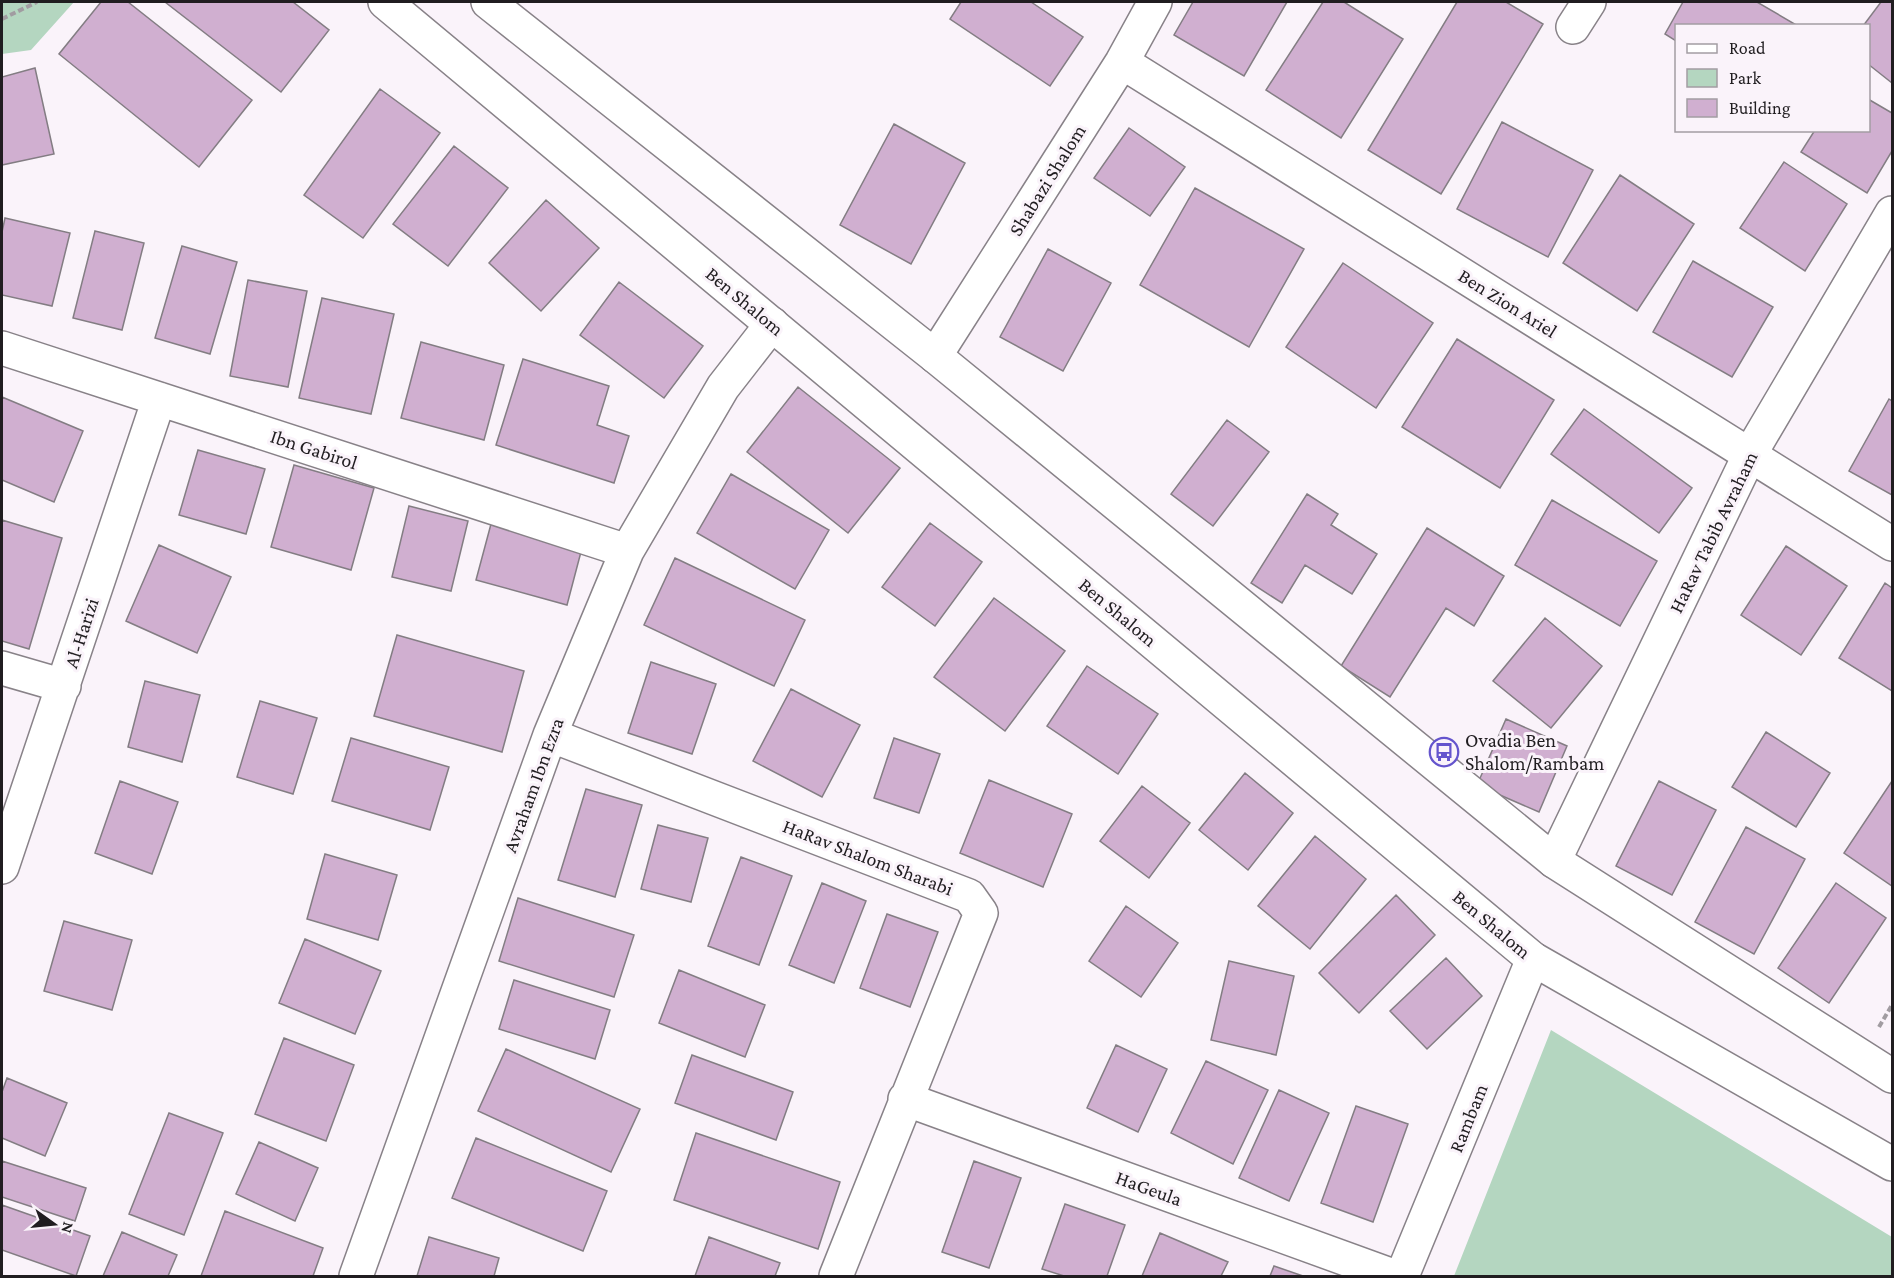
<svg xmlns="http://www.w3.org/2000/svg" width="1894" height="1278" viewBox="0 0 1894 1278" font-family="'Crimson Pro',serif">
<rect width="100%" height="100%" fill="#faf3fa"/>
<path fill="#b4d6c0" d="M 2,2 L 74,2 L 31,50 L 2,54 Z
M 1551,1030 L 1892,1237 L 1892,1276 L 1454,1276 Z"/>
<path fill="#d0afd0" stroke="#837d83" stroke-width="1.5" d="M 101,2 L 128,2 L 252,100 L 199,167 L 59,54 Z
M 165,2 L 293,2 L 329,30 L 281,92 Z
M 961,2 L 1031,2 L 1083,37 L 1050,86 L 950,19 Z
M 1193,2 L 1287,2 L 1244,76 L 1174,35 Z
M 1323,2 L 1344,2 L 1403,39 L 1341,138 L 1266,90 Z
M 1457,2 L 1506,2 L 1543,24 L 1441,194 L 1368,150 Z
M 1683,2 L 1757,2 L 1798,26 L 1676,26 L 1676,41 L 1665,34 Z
M 1881,2 L 1892,2 L 1892,83 L 1868,64 L 1868,26 L 1863,26 Z
M 35,68 L 54,154 L 2,165 L 2,77 Z
M 380,89 L 440,133 L 363,238 L 304,195 Z
M 1868,99 L 1892,113 L 1892,151 L 1867,193 L 1801,152 L 1815,130 L 1868,130 Z
M 1502,122 L 1593,170 L 1548,257 L 1457,209 Z
M 894,124 L 965,163 L 911,264 L 840,225 Z
M 1129,128 L 1185,167 L 1150,216 L 1094,178 Z
M 454,146 L 508,188 L 448,266 L 393,224 Z
M 1784,162 L 1847,204 L 1805,271 L 1740,228 Z
M 1620,175 L 1694,224 L 1637,311 L 1563,263 Z
M 1195,188 L 1304,249 L 1249,347 L 1140,285 Z
M 546,200 L 599,248 L 541,311 L 489,263 Z
M 5,218 L 70,233 L 52,306 L 2,295 L 2,232 Z
M 95,231 L 144,243 L 122,330 L 73,318 Z
M 182,246 L 237,262 L 210,354 L 155,338 Z
M 1048,249 L 1111,283 L 1063,371 L 1000,337 Z
M 1693,261 L 1773,307 L 1732,377 L 1653,332 Z
M 1343,263 L 1433,323 L 1376,408 L 1286,347 Z
M 248,280 L 307,291 L 288,387 L 230,376 Z
M 619,282 L 703,346 L 664,398 L 580,335 Z
M 322,298 L 394,314 L 371,414 L 299,398 Z
M 1457,339 L 1554,400 L 1500,488 L 1402,427 Z
M 421,342 L 504,365 L 484,440 L 401,418 Z
M 523,359 L 609,386 L 597,425 L 629,436 L 614,483 L 496,445 Z
M 798,387 L 900,468 L 848,533 L 747,452 Z
M 2,397 L 83,431 L 54,502 L 2,480 Z
M 1889,399 L 1892,401 L 1892,495 L 1849,471 Z
M 1584,409 L 1692,488 L 1659,533 L 1551,454 Z
M 1227,420 L 1269,452 L 1213,526 L 1171,494 Z
M 198,450 L 265,469 L 246,534 L 179,515 Z
M 294,465 L 374,488 L 351,570 L 271,547 Z
M 731,474 L 829,530 L 795,589 L 697,533 Z
M 1307,494 L 1338,514 L 1331,525 L 1377,554 L 1352,594 L 1305,565 L 1282,603 L 1251,583 Z
M 1552,500 L 1657,561 L 1620,626 L 1515,565 Z
M 409,506 L 468,521 L 451,591 L 392,577 Z
M 2,520 L 62,538 L 29,649 L 2,641 Z
M 930,523 L 982,562 L 935,626 L 882,587 Z
M 491,524 L 582,548 L 567,605 L 476,580 Z
M 1427,528 L 1504,576 L 1474,626 L 1446,608 L 1390,697 L 1341,666 Z
M 159,545 L 231,577 L 197,653 L 126,621 Z
M 1786,546 L 1847,586 L 1801,655 L 1741,615 Z
M 675,558 L 805,620 L 774,686 L 644,625 Z
M 1885,583 L 1892,588 L 1892,691 L 1839,658 Z
M 994,598 L 1065,651 L 1005,731 L 934,677 Z
M 1545,618 L 1602,666 L 1551,728 L 1493,681 Z
M 397,635 L 524,671 L 502,752 L 374,716 Z
M 651,662 L 716,684 L 692,754 L 628,733 Z
M 1087,666 L 1158,714 L 1118,774 L 1047,726 Z
M 145,681 L 200,695 L 182,762 L 128,747 Z
M 791,689 L 860,725 L 822,797 L 753,761 Z
M 260,701 L 317,718 L 293,794 L 237,777 Z
M 1506,719 L 1567,746 L 1539,812 L 1477,785 Z
M 1766,732 L 1830,773 L 1796,827 L 1732,787 Z
M 351,738 L 449,767 L 430,830 L 332,801 Z
M 894,738 L 940,754 L 919,813 L 874,798 Z
M 1245,773 L 1293,813 L 1248,870 L 1199,830 Z
M 989,780 L 1072,814 L 1043,887 L 960,853 Z
M 120,781 L 178,802 L 152,874 L 95,853 Z
M 1659,781 L 1716,810 L 1672,895 L 1616,866 Z
M 1892,781 L 1892,886 L 1844,853 Z
M 1142,786 L 1190,823 L 1149,878 L 1100,841 Z
M 586,789 L 642,805 L 615,897 L 558,880 Z
M 658,825 L 708,838 L 691,902 L 641,889 Z
M 1746,827 L 1805,859 L 1754,954 L 1695,922 Z
M 1315,836 L 1366,879 L 1310,949 L 1258,906 Z
M 325,854 L 397,875 L 378,940 L 307,919 Z
M 741,857 L 792,876 L 759,965 L 708,946 Z
M 822,883 L 866,901 L 834,983 L 789,965 Z
M 1836,883 L 1886,918 L 1829,1003 L 1778,968 Z
M 1396,895 L 1435,935 L 1359,1013 L 1319,973 Z
M 518,898 L 634,935 L 614,997 L 499,961 Z
M 1126,906 L 1178,943 L 1141,997 L 1089,961 Z
M 887,914 L 938,932 L 910,1007 L 860,988 Z
M 64,921 L 132,940 L 112,1010 L 44,991 Z
M 305,939 L 381,971 L 355,1034 L 279,1003 Z
M 1446,958 L 1482,996 L 1427,1049 L 1390,1011 Z
M 1229,961 L 1294,976 L 1276,1055 L 1211,1040 Z
M 679,970 L 765,1005 L 745,1057 L 659,1023 Z
M 514,980 L 610,1010 L 595,1059 L 499,1029 Z
M 284,1038 L 354,1065 L 326,1141 L 255,1114 Z
M 1116,1045 L 1167,1069 L 1138,1132 L 1087,1108 Z
M 506,1049 L 640,1109 L 611,1172 L 478,1111 Z
M 692,1055 L 793,1092 L 776,1140 L 675,1103 Z
M 1206,1061 L 1268,1090 L 1233,1164 L 1171,1133 Z
M 7,1078 L 67,1103 L 45,1156 L 2,1138 L 2,1092 Z
M 1279,1090 L 1329,1113 L 1289,1201 L 1239,1178 Z
M 1356,1106 L 1408,1124 L 1373,1222 L 1321,1203 Z
M 169,1113 L 223,1133 L 184,1235 L 129,1214 Z
M 696,1133 L 840,1182 L 818,1249 L 674,1200 Z
M 476,1138 L 607,1191 L 583,1251 L 452,1198 Z
M 259,1142 L 318,1168 L 295,1221 L 236,1194 Z
M 2,1161 L 86,1188 L 75,1221 L 2,1197 Z
M 974,1161 L 1021,1178 L 989,1268 L 942,1252 Z
M 1065,1204 L 1125,1225 L 1107,1276 L 1064,1276 L 1042,1269 Z
M 2,1205 L 90,1236 L 76,1276 L 2,1250 Z
M 225,1211 L 323,1248 L 313,1276 L 201,1276 Z
M 122,1232 L 177,1255 L 168,1276 L 103,1276 Z
M 1160,1233 L 1228,1262 L 1221,1276 L 1142,1276 Z
M 429,1237 L 499,1258 L 494,1276 L 417,1276 Z
M 709,1237 L 780,1263 L 775,1276 L 695,1276 Z
M 1274,1266 L 1303,1276 L 1270,1276 Z"/>
<g fill="none" stroke-linecap="round" stroke-linejoin="round">
<g stroke="#888288" stroke-width="36">
<path id="minor" d="M 1573,27 L 1589,2
M 1122,62 L 1892,544
M 2,348 L 627,551
M 935,356 L 1122,62 L 1155,2
M 2,668 L 64,686
M 550,735 L 969,896 L 981,913 L 836,1276
M 1554,861 L 1750,454 L 1892,213
M 2,867 L 159,399
M 905,1099 L 1393,1276
M 356,1276 L 550,735 L 627,551 L 723,387 L 772,324
M 1402,1276 L 1533,959"/>
</g>
<g stroke="#888288" stroke-width="36">
<path id="major" d="M 385,2 L 1533,959 L 1892,1164
M 488,2 L 935,356 L 1554,861 L 1892,1076"/>
</g>
<path stroke="#a19ca1" stroke-width="4" stroke-dasharray="6 3" stroke-linecap="butt" d="M 2,19 L 37,2
M 1879,1027 L 1892,1005
M 1892,1276 L 1892,1275"/>
<use href="#minor" stroke="#fff" stroke-width="33"/>
<use href="#major" stroke="#fff" stroke-width="33"/>
</g>
<defs>
<g id="bus-ring" transform="scale(1.5)"><circle r="9.5" fill="#faf3fa" stroke="#6454cd" stroke-width="1.5"/><path d="M-5-6H5V4H4V6H2V4H-2V6H-4V4H-5ZM-3.5-4V0h7V-4ZM-3.5 1.2v1.5H-2V1.2ZM2 1.2v1.5H3.5V1.2Z" fill="#6454cd"/></g>
</defs>
<g fill-rule="evenodd">
<use href="#bus-ring" x="1444" y="752"/>
</g>
<g text-anchor="middle" stroke-width="6" stroke-linejoin="round" paint-order="stroke">
<g font-size="20" fill="#201d20" stroke="#faf3fa">
<text transform="translate(1047 180) rotate(-58)" y="7">Shabazi Shalom</text>
<text transform="translate(745 301) rotate(40)" y="7">Ben Shalom</text>
<text transform="translate(1508 303) rotate(32)" y="7">Ben Zion Ariel</text>
<text transform="translate(314 449) rotate(18)" y="7">Ibn Gabirol</text>
<text transform="translate(1713 532) rotate(-64)" y="7">HaRav Tabib Avraham</text>
<text transform="translate(1118 612) rotate(40)" y="7">Ben Shalom</text>
<text transform="translate(81 633) rotate(-72)" y="7">Al-Harizi</text>
<text transform="translate(533 785) rotate(-70)" y="7">Avraham Ibn Ezra</text>
<text transform="translate(868 857) rotate(21)" y="7">HaRav Shalom Sharabi</text>
<text transform="translate(1492 924) rotate(40)" y="7">Ben Shalom</text>
<text transform="translate(1468 1118) rotate(-68)" y="7">Rambam</text>
<text transform="translate(1149 1188) rotate(20)" y="7">HaGeula</text>
</g>
<g font-size="20" fill="#201d20" stroke="#faf3fa" text-anchor="start">
<text x="1465" y="747">Ovadia Ben<tspan x="1465" dy="23">Shalom/Rambam</tspan></text>
</g>
</g>
<rect width="1894" height="1278" fill="none" stroke="#201d20" stroke-width="6"/>
<rect x="1675" y="24" width="195" height="108" fill="#faf3fa" stroke="#a39da3" stroke-width="1.5"/>
<rect x="1687" y="44" width="30" height="9" fill="#ffffff" stroke="#a39da3" stroke-width="1.5"/>
<text x="1729" y="54" font-size="18" fill="#201d20">Road</text>
<rect x="1687" y="69" width="30" height="18" fill="#b4d6c0" stroke="#a39da3" stroke-width="1.5"/>
<text x="1729" y="84" font-size="18" fill="#201d20">Park</text>
<rect x="1687" y="99" width="30" height="18" fill="#d0afd0" stroke="#a39da3" stroke-width="1.5"/>
<text x="1729" y="114" font-size="18" fill="#201d20">Building</text>
<g transform="translate(54 1224) rotate(105)" stroke="#faf3fa" stroke-width="4.5" paint-order="stroke">
<path d="M0-4.5L10 22L0 15L-10 22Z" fill="#201d20"/>
<text y="-9" font-size="16" font-weight="bold" text-anchor="middle" fill="#201d20">N</text>
</g>
</svg>
